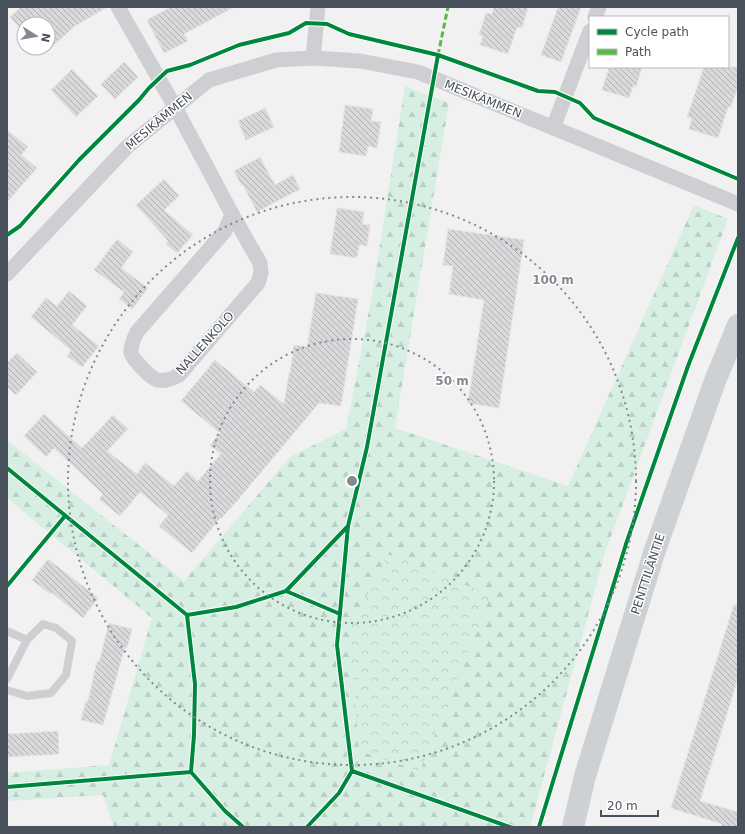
<svg xmlns="http://www.w3.org/2000/svg" width="745" height="834" viewBox="0 0 745 834" font-family="'DejaVu Sans',sans-serif">
<defs>
<pattern id="forest-firs" width="22" height="20" patternUnits="userSpaceOnUse"><rect width="22" height="20" fill="#d7efe3"/><path d="M5 1l3.5 6h-7zM16 11l3.5 6h-7z" fill="#bacfc5"/></pattern>
<pattern id="park-crowns" width="20" height="18" patternUnits="userSpaceOnUse"><rect width="20" height="18" fill="#d7efe3"/><path d="M2 6a3 3 0 1 1 6 0M12 15a3 3 0 1 1 6 0" fill="none" stroke="#bacfc5"/></pattern>
<pattern id="building-back-hatch" width="6" height="6" patternUnits="userSpaceOnUse"><rect width="6" height="6" fill="#d9d9db"/><path d="M-1 5l2 2M0 0l6 6M5-1l2 2" fill="none" stroke="#b2b2b5"/></pattern>
</defs>
<rect width="100%" height="100%" fill="#f2f1f1"/>
<path fill="url(#forest-firs)" d="M 405,86 L 449,103 L 395,428 L 568,486 L 694,205 L 728,219 L 605,553 L 530,827 L 114,827 L 103,795 L 7,801 L 7,773 L 109,765 L 152,618 L 7,498 L 7,440 L 184,581 L 290,457 L 346,429 L 372,295 Z"/>
<path fill="url(#park-crowns)" d="M 388,554 L 491,595 L 420,771 L 359,751 L 349,630 Z"/>
<path fill="url(#building-back-hatch)" stroke="#e3e3e4" d="M 21,7 L 107,7 L 75,26 L 44,54 L 38,48 L 48,48 L 48,24 L 24,24 L 24,32 L 10,17 Z
M 171,7 L 234,7 L 184,34 L 188,41 L 164,53 L 147,20 Z
M 494,7 L 528,7 L 522,28 L 517,27 L 508,54 L 480,45 L 483,36 L 479,35 L 486,13 L 492,14 Z
M 558,7 L 581,7 L 561,62 L 541,55 Z
M 124,62 L 138,77 L 115,99 L 101,84 Z
M 609,67 L 642,67 L 636,87 L 633,86 L 629,98 L 602,90 Z
M 704,67 L 738,67 L 738,86 L 731,107 L 728,107 L 718,138 L 689,129 L 692,118 L 687,117 Z
M 72,69 L 98,96 L 76,117 L 51,90 Z
M 345,105 L 373,109 L 371,121 L 381,122 L 377,148 L 368,146 L 366,156 L 339,152 Z
M 265,108 L 274,127 L 246,140 L 238,121 Z
M 7,130 L 28,147 L 21,155 L 37,168 L 7,202 Z
M 260,157 L 275,185 L 293,175 L 300,189 L 257,212 L 243,185 L 241,185 L 234,171 Z
M 164,179 L 179,196 L 164,210 L 193,235 L 177,253 L 166,244 L 168,241 L 136,205 Z
M 337,208 L 364,212 L 362,224 L 370,225 L 367,246 L 359,245 L 357,258 L 330,254 Z
M 448,229 L 524,240 L 499,408 L 468,403 L 484,300 L 449,294 L 453,266 L 443,265 Z
M 117,239 L 133,252 L 121,268 L 148,288 L 132,309 L 119,299 L 124,292 L 94,270 Z
M 69,291 L 87,306 L 72,325 L 99,346 L 82,367 L 67,356 L 71,350 L 31,317 L 46,298 L 57,306 Z
M 316,293 L 358,299 L 341,406 L 319,403 L 237,501 L 221,519 L 220,518 L 192,553 L 159,526 L 168,515 L 140,492 L 120,516 L 99,499 L 103,494 L 54,448 L 46,457 L 24,436 L 44,414 L 82,448 L 113,415 L 128,429 L 107,451 L 137,474 L 145,463 L 174,486 L 187,471 L 198,481 L 221,454 L 210,445 L 220,433 L 181,401 L 215,360 L 254,392 L 260,385 L 284,404 L 289,373 L 290,373 L 294,345 L 307,347 Z
M 17,353 L 37,372 L 16,395 L 7,387 L 7,363 Z
M 48,559 L 98,598 L 83,618 L 51,592 L 50,594 L 32,580 Z
M 734,604 L 738,605 L 738,678 L 700,801 L 738,812 L 738,827 L 721,827 L 722,824 L 671,808 Z
M 109,623 L 132,629 L 127,648 L 125,647 L 103,725 L 81,720 L 86,701 L 88,701 L 97,661 L 99,662 Z
M 58,731 L 59,754 L 7,757 L 7,734 Z"/>
<g fill="none" stroke-linecap="round" stroke-linejoin="round">
<path stroke="#cdcfd2" stroke-width="8" d="M 7,631 L 27,640
M 7,679 L 27,640 L 43,624 L 56,628 L 72,641 L 66,675 L 51,693 L 27,696 L 7,690"/>
<path stroke="#cdcfd2" stroke-width="15" d="M 118,7 L 175,107 L 232,214 L 225,231 L 137,332 C 134,338 130,346 131,353 C 133,360 150,377 157,380 C 165,382 172,379 179,375 L 258,283 L 261,273 L 260,263 L 232,214
M 595,17 L 599,7
M 313,58 L 318,7
M 553,128 L 590,31
M 7,274 L 127,147 L 209,80 L 276,60 L 313,58 L 360,61 L 418,72 L 738,204"/>
<path stroke="#ced1d3" stroke-width="22" d="M 573,827 L 585,776 L 654,553 L 715,381 L 738,325"/>
<path stroke="#58b947" stroke-width="3" stroke-dasharray="6 3" stroke-linecap="butt" d="M 438,55 L 448,7"/>
<g stroke="#fff" stroke-width="6">
<path id="cycleway" d="M 438,55 L 367,447 L 348,526 L 337,645 L 352,771 L 510,827
M 7,235 L 20,226 L 79,160 L 139,100 L 149,88 L 167,71 L 190,65 L 239,45 L 289,33 L 306,23 L 327,24 L 349,34 L 438,55 L 538,91 L 555,92 L 580,103 L 594,118 L 738,179
M 7,468 L 187,615
M 7,586 L 65,516
M 286,591 L 348,526
M 7,787 L 191,772
M 243,827 L 225,811 L 191,772 L 194,735 L 195,684 L 187,615 L 236,607 L 286,591 L 340,614
M 307,827 L 339,793 L 352,771
M 539,827 L 626,544 L 688,366 L 738,238"/>
</g>
<use href="#cycleway" stroke="#00873e" stroke-width="4"/>
</g>
<g fill="none" stroke="#848991" stroke-width="2" stroke-dasharray="2 4">
<circle cx="352" cy="481" r="142"/>
<circle cx="352" cy="481" r="284"/>
</g>
<g text-anchor="middle" stroke-width="3" stroke-linejoin="round" paint-order="stroke">
<g font-size="12" fill="#49515d" stroke="#fff">
<text transform="translate(483 99) rotate(22)" y="4">MESIKÄMMEN</text>
<text transform="translate(159 121) rotate(-40)" y="4">MESIKÄMMEN</text>
<text transform="translate(205 343) rotate(-48)" y="4">NALLENKOLO</text>
<text transform="translate(648 574) rotate(-72)" y="4">PENTTILÄNTIE</text>
</g>
</g>
<circle cx="352" cy="481" r="6" fill="#848991" stroke="#fff" stroke-width="2"/>
<g font-size="12" text-anchor="middle" font-weight="bold" fill="#848991" stroke="#fff" stroke-width="3" stroke-linejoin="round" paint-order="stroke">
<text x="553" y="284">100 m</text>
<text x="452" y="385">50 m</text>
</g>
<rect width="745" height="834" fill="none" stroke="#49515d" stroke-width="16"/>
<rect x="589" y="16" width="140" height="52" fill="#ffffff" stroke="#b6b9be"/>
<rect x="597" y="29" width="20" height="6" fill="#00873e" stroke="#b6b9be"/>
<text x="625" y="36" font-size="12" fill="#49515d">Cycle path</text>
<rect x="597" y="49" width="20" height="6" fill="#58b947" stroke="#b6b9be"/>
<text x="625" y="56" font-size="12" fill="#49515d">Path</text>
<g transform="translate(36 36) rotate(101)"><circle r="19" fill="#ffffff" stroke="#b6b9be"/>
<path d="M0-3L7 15L0 10L-7 15Z" fill="#848991"/>
<text y="-6" font-size="11" font-weight="bold" text-anchor="middle" fill="#49515d">N</text>
</g>
<path d="M601 810v6h57v-6" fill="none" stroke="#49515d" stroke-width="2"/>
<text x="607" y="810" font-size="12" fill="#49515d" stroke="#ffffff" stroke-width="3" paint-order="stroke">20 m</text>
</svg>
